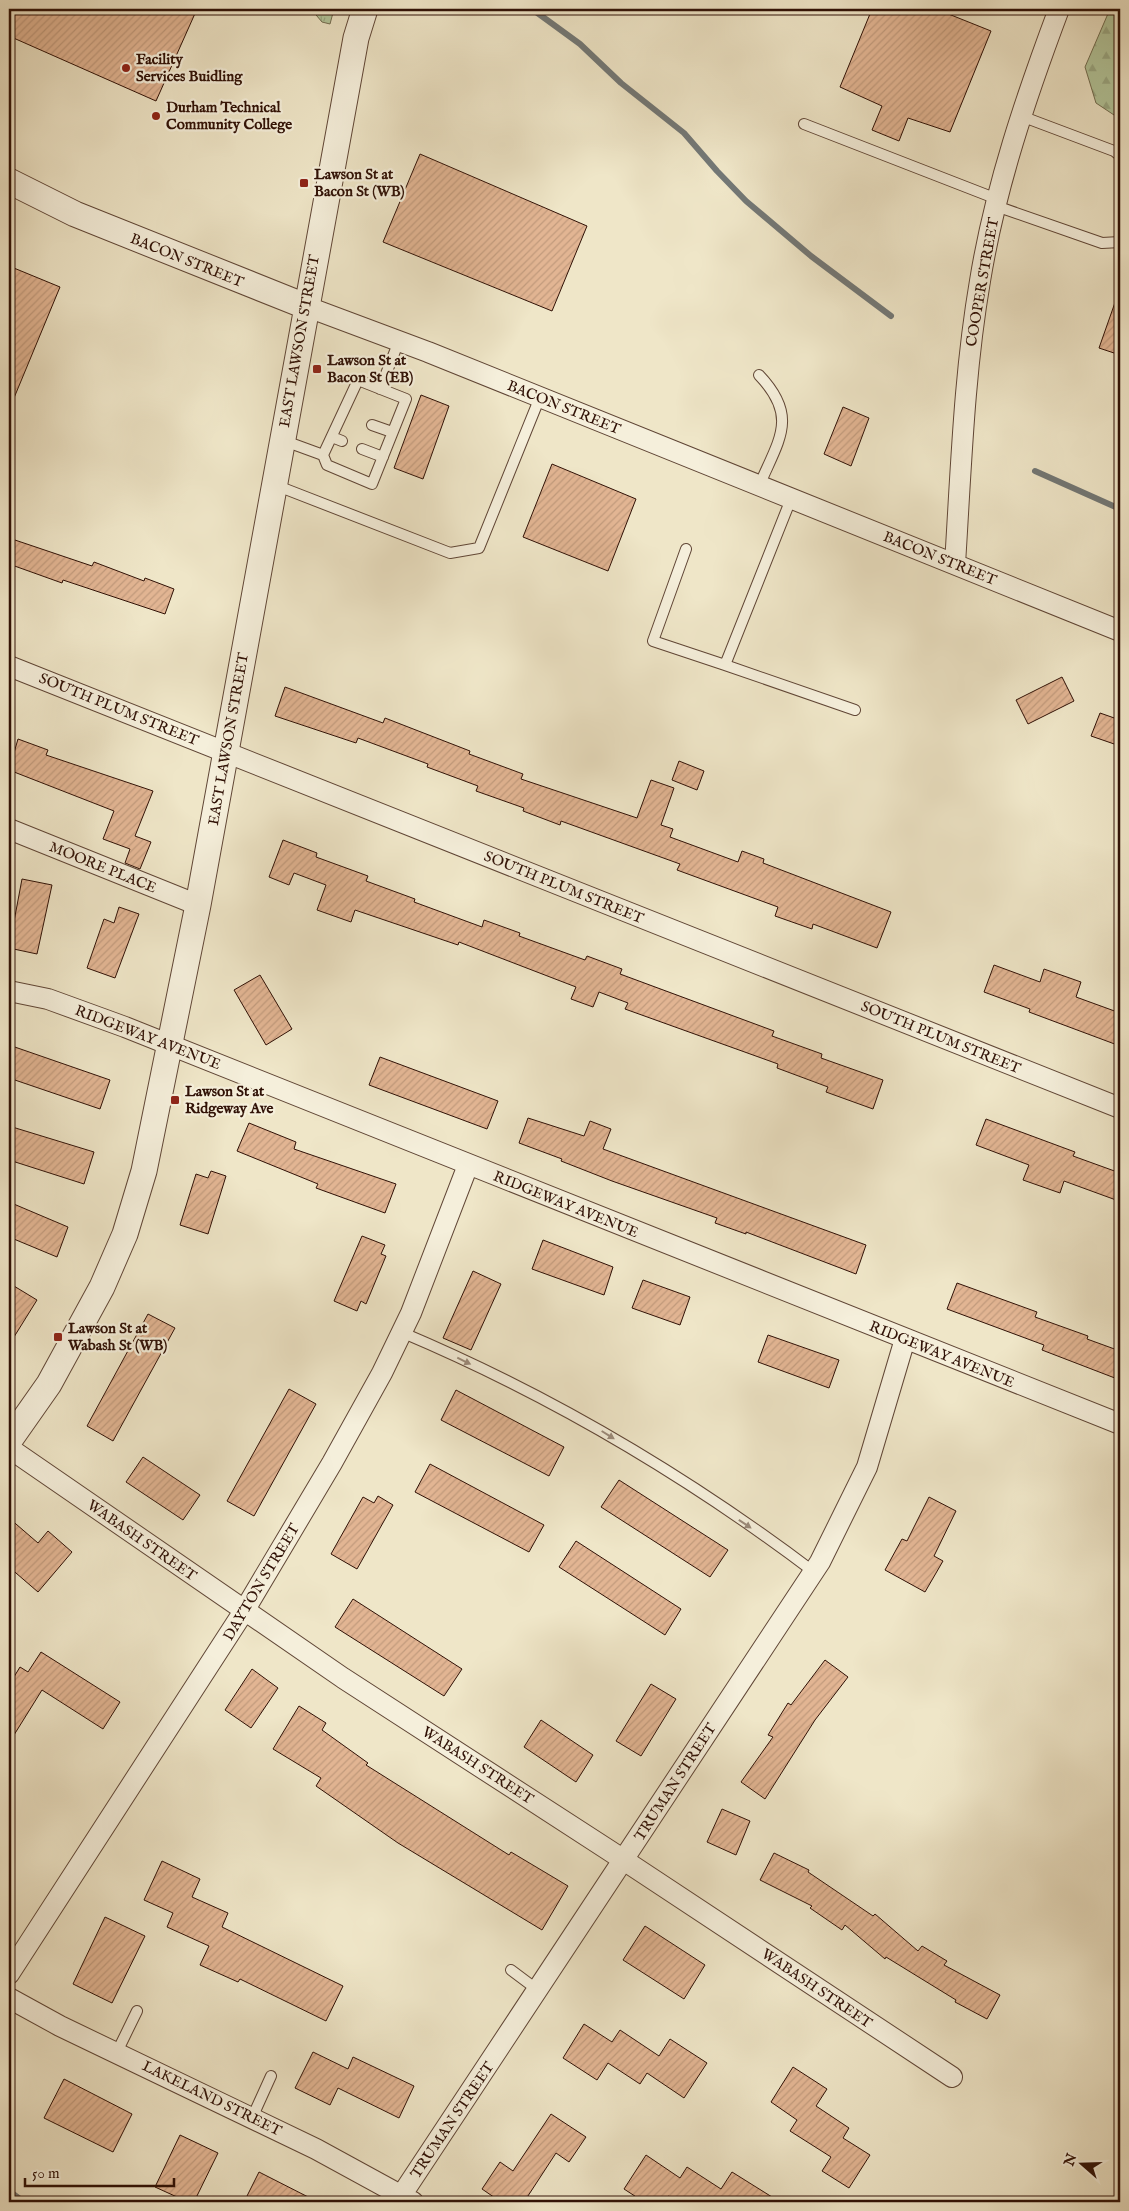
<svg xmlns="http://www.w3.org/2000/svg" width="1129" height="2211" viewBox="0 0 1129 2211" font-family="'IM FELL English',serif">
<defs>
<pattern id="grass-tufts" width="24" height="20" patternUnits="userSpaceOnUse" patternTransform="scale(1.25)"><rect width="24" height="20" fill="#b3c69b"/><path d="M3 7l-1-3M5 7V3M7 7l1-3M15 17l-1-3M17 17v-4M19 17l1-3" fill="none" stroke="#9aa984"/></pattern>
<pattern id="forest-firs" width="22" height="20" patternUnits="userSpaceOnUse" patternTransform="scale(1.25)"><rect width="22" height="20" fill="#b3c69b"/><path d="M5 1l3.5 6h-7zM16 11l3.5 6h-7z" fill="#9aa984"/></pattern>
<pattern id="building-hatch" width="6" height="6" patternUnits="userSpaceOnUse" patternTransform="scale(1.25)"><rect width="6" height="6" fill="#e2b593"/><path d="M-1 1l2-2M0 6l6-6M5 7l2-2" fill="none" stroke="#c29b7d"/></pattern>
</defs>
<rect width="100%" height="100%" fill="#efe6c8"/>
<filter id="stains"><feTurbulence type="fractalNoise" baseFrequency=".004" numOctaves="4"/><feColorMatrix values="0 0 0 0 .2 0 0 0 0 .09 0 0 0 0 .02 0 0 0 .5 -.17"/></filter>
<radialGradient id="worn" r=".72"><stop offset=".6" stop-color="#630" stop-opacity="0"/><stop offset="1" stop-color="#630" stop-opacity=".3"/></radialGradient>
<path fill="url(#grass-tufts)" stroke="#726c50" d="M 311,9 L 334,9 L 330,24 L 322,22 Z"/>
<path fill="url(#forest-firs)" stroke="#726c50" d="M 1110,9 L 1120,9 L 1120,113 L 1117,117 L 1096,103 L 1085,67 Z"/>
<g fill="none" stroke-linecap="round" stroke-linejoin="round">
<path stroke="#737876" stroke-width="6" d="M 532,9 L 580,44 L 621,83 L 684,133 L 717,171 L 746,201 L 811,256 L 891,316
M 1035,471 L 1120,509
M 9,2191 L 24,2202"/>
</g>
<path fill="url(#building-hatch)" stroke="#301106" d="M 9,9 L 197,9 L 156,101 L 9,36 Z
M 872,9 L 936,9 L 991,31 L 950,132 L 908,118 L 899,141 L 872,130 L 882,106 L 840,87 Z
M 420,154 L 587,226 L 552,311 L 383,242 Z
M 9,266 L 60,287 L 9,410 Z
M 1118,294 L 1120,294 L 1120,355 L 1099,348 Z
M 421,395 L 449,406 L 423,479 L 394,468 Z
M 843,407 L 869,418 L 851,466 L 824,454 Z
M 552,464 L 636,499 L 608,571 L 523,537 Z
M 9,538 L 92,566 L 94,562 L 144,581 L 145,578 L 174,589 L 165,614 L 63,580 L 62,583 L 9,564 Z
M 1062,677 L 1074,701 L 1028,724 L 1016,700 Z
M 285,687 L 383,723 L 385,718 L 421,732 L 470,751 L 469,754 L 523,774 L 521,779 L 637,818 L 651,780 L 674,788 L 661,825 L 673,829 L 670,837 L 738,862 L 742,851 L 764,859 L 763,863 L 891,912 L 877,948 L 813,924 L 812,929 L 775,916 L 778,907 L 677,870 L 680,864 L 561,821 L 560,825 L 523,811 L 524,808 L 476,791 L 478,786 L 427,767 L 428,764 L 358,738 L 356,743 L 275,716 Z
M 1100,713 L 1120,720 L 1120,746 L 1091,736 Z
M 18,739 L 48,750 L 46,755 L 153,791 L 135,836 L 151,842 L 140,869 L 125,863 L 130,849 L 103,839 L 114,811 L 9,770 Z
M 679,761 L 704,771 L 697,790 L 672,780 Z
M 283,840 L 317,853 L 316,857 L 368,876 L 366,881 L 415,899 L 414,902 L 482,927 L 484,920 L 520,933 L 519,936 L 585,960 L 587,956 L 622,969 L 620,974 L 774,1031 L 772,1036 L 822,1054 L 821,1058 L 883,1080 L 873,1109 L 826,1092 L 828,1087 L 777,1068 L 778,1064 L 625,1009 L 628,1003 L 599,992 L 593,1007 L 571,999 L 576,987 L 459,942 L 458,945 L 355,910 L 351,922 L 317,910 L 326,885 L 294,873 L 289,885 L 269,877 Z
M 22,879 L 52,885 L 37,954 L 9,948 Z
M 119,907 L 139,914 L 115,978 L 87,968 L 104,919 L 114,923 Z
M 994,965 L 1040,982 L 1044,969 L 1081,982 L 1076,997 L 1120,1013 L 1120,1046 L 1029,1012 L 1030,1009 L 984,992 Z
M 260,975 L 292,1029 L 266,1045 L 234,990 Z
M 9,1045 L 110,1080 L 100,1109 L 9,1078 Z
M 380,1057 L 498,1101 L 487,1129 L 369,1085 Z
M 528,1118 L 584,1136 L 590,1121 L 611,1129 L 603,1149 L 866,1245 L 856,1274 L 746,1232 L 746,1234 L 715,1223 L 717,1218 L 612,1181 L 561,1161 L 562,1159 L 519,1143 Z
M 986,1119 L 1075,1152 L 1073,1156 L 1120,1173 L 1120,1190 L 1116,1200 L 1064,1181 L 1060,1193 L 1023,1180 L 1029,1165 L 976,1145 Z
M 249,1123 L 296,1142 L 294,1149 L 396,1184 L 385,1213 L 316,1188 L 318,1184 L 237,1151 Z
M 9,1126 L 94,1152 L 84,1184 L 9,1160 Z
M 211,1171 L 226,1176 L 208,1234 L 180,1225 L 196,1174 L 208,1178 Z
M 9,1202 L 68,1227 L 57,1257 L 9,1237 Z
M 362,1236 L 385,1245 L 381,1254 L 386,1256 L 366,1304 L 361,1301 L 357,1311 L 334,1301 Z
M 543,1240 L 613,1267 L 604,1295 L 532,1269 Z
M 473,1271 L 501,1284 L 471,1350 L 443,1338 Z
M 643,1280 L 690,1297 L 680,1325 L 632,1308 Z
M 9,1283 L 37,1300 L 9,1345 Z
M 957,1283 L 1037,1312 L 1035,1317 L 1088,1336 L 1087,1339 L 1120,1351 L 1120,1380 L 1042,1350 L 1044,1345 L 947,1309 Z
M 148,1314 L 175,1328 L 113,1441 L 87,1426 Z
M 768,1335 L 839,1360 L 829,1388 L 758,1362 Z
M 289,1389 L 316,1404 L 254,1516 L 227,1501 Z
M 456,1390 L 564,1447 L 549,1476 L 441,1420 Z
M 143,1457 L 200,1495 L 183,1520 L 126,1482 Z
M 430,1464 L 544,1525 L 529,1552 L 415,1492 Z
M 619,1480 L 728,1550 L 710,1577 L 601,1507 Z
M 378,1496 L 393,1505 L 357,1569 L 331,1554 L 363,1497 L 374,1503 Z
M 929,1497 L 956,1511 L 934,1556 L 943,1561 L 925,1592 L 885,1570 L 902,1539 L 907,1541 Z
M 9,1518 L 38,1543 L 48,1531 L 72,1552 L 38,1592 L 9,1567 Z
M 576,1541 L 681,1609 L 665,1635 L 559,1567 Z
M 353,1599 L 462,1669 L 444,1696 L 335,1627 Z
M 41,1652 L 120,1702 L 103,1729 L 42,1690 L 9,1743 L 9,1685 L 20,1667 L 28,1672 Z
M 825,1660 L 848,1677 L 815,1720 L 765,1799 L 741,1782 L 773,1737 L 768,1735 L 788,1703 L 791,1705 Z
M 252,1669 L 278,1688 L 251,1728 L 225,1710 Z
M 651,1684 L 676,1699 L 641,1756 L 616,1741 Z
M 299,1706 L 326,1723 L 322,1730 L 368,1763 L 366,1765 L 509,1855 L 511,1852 L 568,1886 L 542,1930 L 398,1843 L 316,1786 L 321,1778 L 273,1749 Z
M 541,1720 L 593,1755 L 576,1782 L 524,1747 Z
M 722,1809 L 750,1821 L 736,1855 L 707,1842 Z
M 774,1853 L 809,1870 L 808,1872 L 873,1916 L 875,1914 L 918,1951 L 922,1946 L 947,1961 L 944,1965 L 1000,1995 L 987,2019 L 955,2002 L 956,2000 L 886,1957 L 885,1959 L 845,1925 L 842,1930 L 810,1908 L 812,1906 L 760,1880 Z
M 162,1861 L 200,1879 L 192,1897 L 228,1913 L 222,1927 L 343,1986 L 326,2021 L 240,1979 L 238,1982 L 200,1965 L 209,1946 L 167,1927 L 173,1913 L 144,1900 Z
M 105,1917 L 145,1936 L 112,2003 L 73,1984 Z
M 645,1926 L 705,1965 L 684,1999 L 623,1960 Z
M 584,2024 L 612,2042 L 620,2030 L 659,2056 L 670,2039 L 707,2063 L 684,2098 L 647,2073 L 640,2084 L 608,2063 L 597,2080 L 563,2058 Z
M 313,2052 L 348,2069 L 353,2057 L 414,2086 L 399,2118 L 338,2088 L 330,2105 L 295,2088 Z
M 793,2067 L 827,2089 L 816,2106 L 849,2128 L 843,2138 L 870,2155 L 849,2188 L 822,2171 L 831,2157 L 790,2131 L 797,2120 L 771,2102 Z
M 64,2079 L 132,2114 L 113,2152 L 44,2118 Z
M 551,2114 L 586,2137 L 569,2162 L 556,2153 L 524,2202 L 501,2202 L 482,2189 L 500,2162 L 513,2171 Z
M 180,2135 L 218,2153 L 194,2202 L 188,2202 L 155,2187 Z
M 646,2155 L 680,2178 L 687,2167 L 721,2189 L 732,2172 L 780,2202 L 678,2202 L 668,2196 L 664,2202 L 644,2202 L 624,2189 Z
M 259,2172 L 318,2202 L 244,2202 Z"/>
<g fill="none" stroke-linecap="round" stroke-linejoin="round">
<g stroke="#604636" stroke-width="12">
<path id="service" d="M 1021,116 L 1114,151 L 1120,156
M 804,124 L 997,199
M 996,206 L 1102,243 L 1120,242
M 759,375 C 799,417 779,439 759,486
M 380,389 L 399,341
M 372,425 L 392,432
M 332,437 L 342,441
M 282,440 L 323,455 L 327,465 L 372,484 L 406,399 L 358,380 L 323,455
M 362,449 L 383,457
M 275,485 L 450,553 L 479,548 L 540,397
M 686,549 L 653,641 L 725,665 L 791,499
M 725,665 L 855,710
M 401,1332 C 548,1394 687,1476 814,1572
M 511,1970 L 539,1991
M 117,2052 L 137,2011
M 252,2118 L 271,2076"/>
</g>
<g stroke="#604636" stroke-width="22">
<path id="minor" d="M 305,306 L 428,352 L 1120,631
M 955,564 C 961,470 964,374 980,281 C 995,188 1026,97 1059,9
M 9,666 L 1120,1108
M 9,829 L 198,905
M 9,991 L 48,999 L 125,1027 L 1120,1424
M 9,1448 L 343,1678 L 610,1851 L 952,2077
M 9,1974 L 244,1611 L 332,1463 L 382,1373 L 411,1313 L 468,1165
M 9,1998 L 60,2026 L 316,2149 L 413,2202
M 397,2202 L 820,1562 L 867,1467 L 905,1339"/>
</g>
<g stroke="#604636" stroke-width="27">
<path id="tertiary" d="M 9,181 L 75,214 L 305,306
M 9,1441 L 49,1384 L 102,1287 L 125,1234 L 144,1171 L 198,905 L 356,38 L 365,9"/>
</g>
<use href="#service" stroke="#f5efdb" stroke-width="10"/>
<use href="#minor" stroke="#f5efdb" stroke-width="20"/>
<use href="#tertiary" stroke="#f5efdb" stroke-width="25"/>
</g>
<defs><path id="oneway-solid" d="M-6-.8H1V-3.2L6.5 0L1 3.2V.8H-6Z" transform="scale(1.25)"/></defs>
<g fill="#9c8b7b">
<use href="#oneway-solid" transform="translate(464 1361) rotate(26)"/>
<use href="#oneway-solid" transform="translate(608 1435) rotate(32)"/>
<use href="#oneway-solid" transform="translate(745 1524) rotate(34)"/>
</g>
<g fill="#8f2418" stroke="#f5efdb" stroke-width="2">
<circle cx="126" cy="68" r="5"/>
<circle cx="156" cy="116" r="5"/>
<rect x="299" y="178" width="10" height="10" rx="2.5"/>
<rect x="312" y="364" width="10" height="10" rx="2.5"/>
<rect x="170" y="1095" width="10" height="10" rx="2.5"/>
<rect x="53" y="1332" width="10" height="10" rx="2.5"/>
</g>
<g text-anchor="middle" stroke-width="4.5" stroke-linejoin="round" paint-order="stroke">
<g font-size="15" font-weight="bold" fill="#301106" stroke="#f5efdb" text-anchor="start">
<text x="136" y="64">Facility<tspan x="136" dy="17">Services Buidling</tspan></text>
<text x="166" y="112">Durham Technical<tspan x="166" dy="17">Community College</tspan></text>
<text x="314" y="179">Lawson St at<tspan x="314" dy="17">Bacon St (WB)</tspan></text>
<text x="327" y="365">Lawson St at<tspan x="327" dy="17">Bacon St (EB)</tspan></text>
<text x="185" y="1096">Lawson St at<tspan x="185" dy="17">Ridgeway Ave</tspan></text>
<text x="68" y="1333">Lawson St at<tspan x="68" dy="17">Wabash St (WB)</tspan></text>
</g>
<g font-size="15" fill="#301106" stroke="#f5efdb">
<text transform="translate(187 260) rotate(22)" y="5">BACON STREET</text>
<text transform="translate(982 282) rotate(-80)" y="5">COOPER STREET</text>
<text transform="translate(299 341) rotate(-80)" y="5">EAST LAWSON STREET</text>
<text transform="translate(564 407) rotate(22)" y="5">BACON STREET</text>
<text transform="translate(940 558) rotate(22)" y="5">BACON STREET</text>
<text transform="translate(119 709) rotate(22)" y="5">SOUTH PLUM STREET</text>
<text transform="translate(228 739) rotate(-80)" y="5">EAST LAWSON STREET</text>
<text transform="translate(103 867) rotate(22)" y="5">MOORE PLACE</text>
<text transform="translate(564 887) rotate(22)" y="5">SOUTH PLUM STREET</text>
<text transform="translate(148 1037) rotate(21)" y="5">RIDGEWAY AVENUE</text>
<text transform="translate(941 1037) rotate(22)" y="5">SOUTH PLUM STREET</text>
<text transform="translate(566 1204) rotate(22)" y="5">RIDGEWAY AVENUE</text>
<text transform="translate(942 1354) rotate(22)" y="5">RIDGEWAY AVENUE</text>
<text transform="translate(142 1540) rotate(35)" y="5">WABASH STREET</text>
<text transform="translate(261 1582) rotate(-59)" y="5">DAYTON STREET</text>
<text transform="translate(478 1765) rotate(33)" y="5">WABASH STREET</text>
<text transform="translate(675 1782) rotate(-57)" y="5">TRUMAN STREET</text>
<text transform="translate(817 1988) rotate(34)" y="5">WABASH STREET</text>
<text transform="translate(212 2098) rotate(26)" y="5">LAKELAND STREET</text>
<text transform="translate(452 2120) rotate(-56)" y="5">TRUMAN STREET</text>
</g>
</g>
<rect width="1129" height="2211" fill="none" stroke="#efe6c8" stroke-width="30"/>
<rect x="10" y="10" width="1109" height="2191" fill="none" stroke="#301106" stroke-width="2.5"/>
<rect x="15" y="15" width="1099" height="2181" fill="none" stroke="#301106"/>
<g transform="translate(1082 2164) rotate(290)" stroke="#f5efdb" stroke-width="4" paint-order="stroke">
<path d="M0-4L9 19L0 12L-9 19Z" fill="#301106"/>
<text y="-8" font-size="14" font-weight="bold" text-anchor="middle" fill="#301106">N</text>
</g>
<path d="M25 2178v8h149v-8" fill="none" stroke="#301106" stroke-width="2.5"/>
<text x="32" y="2178" font-size="15" fill="#301106" stroke="#f5efdb" stroke-width="4" paint-order="stroke">50 m</text>
<rect width="100%" height="100%" filter="url(#stains)"/>
<rect width="100%" height="100%" fill="url(#worn)"/>
</svg>
